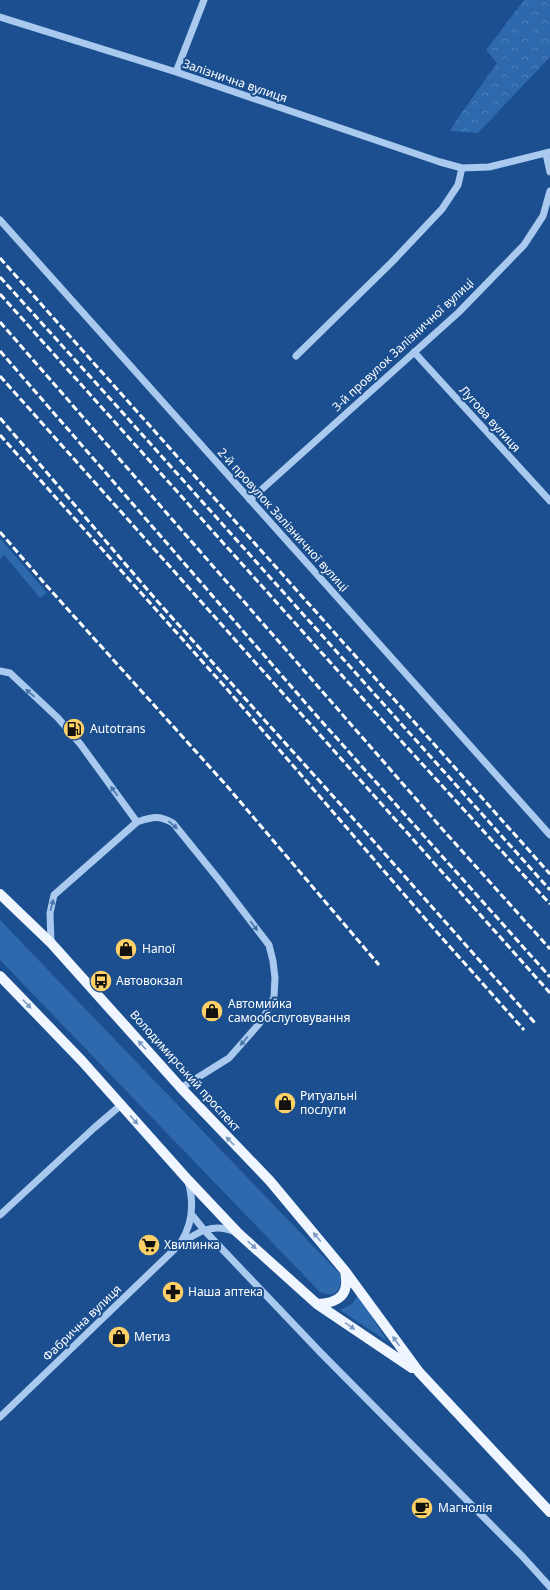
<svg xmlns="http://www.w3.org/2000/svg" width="550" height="1590" viewBox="0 0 550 1590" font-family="'Noto Sans',sans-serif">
<defs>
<pattern id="forest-crowns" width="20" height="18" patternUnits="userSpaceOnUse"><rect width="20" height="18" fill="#2e69ad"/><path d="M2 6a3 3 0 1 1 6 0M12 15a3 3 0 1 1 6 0" fill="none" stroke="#4d80b9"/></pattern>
</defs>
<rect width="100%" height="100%" fill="#1b4f8f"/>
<path fill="#2e69ad" d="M 0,538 L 47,593 L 40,598 L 4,555 L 0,559 Z
M 0,920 L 341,1275 C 341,1289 337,1299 320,1292 L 0,960 Z
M 358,1295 L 388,1342 L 340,1310 L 352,1304 Z"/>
<path fill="url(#forest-crowns)" d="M 524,0 L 550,0 L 550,57 L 478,133 L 450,131 L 458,118 L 497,63 L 486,50 Z"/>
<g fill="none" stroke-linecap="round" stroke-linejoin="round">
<path stroke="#a9c9ee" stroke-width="7" d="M 0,17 L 176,72 L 440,162 L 462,168 L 489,167 L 550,152
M 176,72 L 204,0
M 546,154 L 550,172
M 0,220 L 550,835
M 414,352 L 550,501
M 296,356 L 392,262 L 442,209 L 458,185 L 462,168
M 250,500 L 459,312 L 524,245 L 543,216 L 550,191
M 0,671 L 10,673 L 58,718 L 81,745 L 137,822
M 51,943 L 50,913 L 54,895 L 137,822 C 153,817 158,815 173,823 L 220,881 L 269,945 L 273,961 L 275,978 L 274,997 L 268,1010 L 259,1024 L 229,1058 L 181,1088
M 0,1215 L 94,1128 L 121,1105
M 192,1215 L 204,1230 L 320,1352 L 523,1557 L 550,1587
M 181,1242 C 193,1223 194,1202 188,1181
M 0,1417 L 180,1244 C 198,1232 213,1222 235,1232"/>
<path stroke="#f0f6ff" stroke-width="10" d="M 0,894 L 51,943 L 181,1088 L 270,1181 L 345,1271 L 419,1372 L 550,1512
M 0,976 L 82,1061 L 188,1180 L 238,1233 L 317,1304 C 339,1303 350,1295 345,1271
M 317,1304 L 412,1368"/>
<path stroke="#fff" stroke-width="3" stroke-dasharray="7 3" stroke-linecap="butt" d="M 0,258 L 550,874
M 0,277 L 105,393 L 550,890
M 0,294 L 373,710 L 550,904
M 0,322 L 444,831 L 550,949
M 0,351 L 316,715 L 550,977
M 0,376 L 550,993
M 0,418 L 158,602 L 369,836 L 535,1023
M 0,435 L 226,688 L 435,930 L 524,1030
M 0,532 L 45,584 L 226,785 L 379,965"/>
</g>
<defs><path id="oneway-solid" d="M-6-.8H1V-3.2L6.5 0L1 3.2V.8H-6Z"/></defs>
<g fill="#4674ac">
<use href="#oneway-solid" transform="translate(30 693) rotate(-139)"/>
<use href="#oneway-solid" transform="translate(114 791) rotate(-126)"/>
<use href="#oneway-solid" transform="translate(173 825) rotate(41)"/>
<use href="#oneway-solid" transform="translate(52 905) rotate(-75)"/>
<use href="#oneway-solid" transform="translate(254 926) rotate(53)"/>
<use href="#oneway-solid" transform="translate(244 1041) rotate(131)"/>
</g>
<g fill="#7b9ac1">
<use href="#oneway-solid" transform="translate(27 1004) rotate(46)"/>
<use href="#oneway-solid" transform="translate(142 1045) rotate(-132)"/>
<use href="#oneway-solid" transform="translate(134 1120) rotate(48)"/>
<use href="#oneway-solid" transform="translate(230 1141) rotate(-134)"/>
<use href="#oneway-solid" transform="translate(317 1237) rotate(-130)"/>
<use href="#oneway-solid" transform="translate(252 1245) rotate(42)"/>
<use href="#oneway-solid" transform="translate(350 1326) rotate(34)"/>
<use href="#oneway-solid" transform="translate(396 1341) rotate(-126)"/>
</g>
<defs>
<g id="fuel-disc" transform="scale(1.15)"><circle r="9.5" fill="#ffd166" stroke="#1b4f8f"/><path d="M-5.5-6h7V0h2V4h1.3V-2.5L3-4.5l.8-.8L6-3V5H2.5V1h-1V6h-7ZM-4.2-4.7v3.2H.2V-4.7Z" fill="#111"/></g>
<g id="shop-disc" transform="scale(1.15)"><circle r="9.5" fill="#ffd166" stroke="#1b4f8f"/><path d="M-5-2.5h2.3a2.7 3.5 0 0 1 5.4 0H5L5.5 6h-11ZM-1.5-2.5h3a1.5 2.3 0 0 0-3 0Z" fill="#111"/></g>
<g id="bus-disc" transform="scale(1.15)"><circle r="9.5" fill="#ffd166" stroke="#1b4f8f"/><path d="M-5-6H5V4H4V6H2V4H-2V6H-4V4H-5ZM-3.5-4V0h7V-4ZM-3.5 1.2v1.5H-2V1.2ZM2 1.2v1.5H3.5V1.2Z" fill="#111"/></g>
<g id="supermarket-disc" transform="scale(1.15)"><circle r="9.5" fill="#ffd166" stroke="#1b4f8f"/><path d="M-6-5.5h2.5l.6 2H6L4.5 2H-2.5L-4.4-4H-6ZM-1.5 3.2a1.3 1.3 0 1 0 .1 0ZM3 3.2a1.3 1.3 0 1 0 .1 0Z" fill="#111"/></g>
<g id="pharmacy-disc" transform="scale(1.15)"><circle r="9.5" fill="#ffd166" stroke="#1b4f8f"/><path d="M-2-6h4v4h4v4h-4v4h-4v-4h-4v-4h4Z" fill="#111"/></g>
<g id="cafe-disc" transform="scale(1.15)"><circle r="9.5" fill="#ffd166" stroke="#1b4f8f"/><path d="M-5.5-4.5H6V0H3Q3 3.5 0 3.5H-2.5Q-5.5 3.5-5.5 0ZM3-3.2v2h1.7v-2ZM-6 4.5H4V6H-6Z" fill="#111"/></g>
</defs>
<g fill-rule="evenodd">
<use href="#fuel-disc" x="74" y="729"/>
<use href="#shop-disc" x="126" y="949"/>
<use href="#bus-disc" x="101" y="981"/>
<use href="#shop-disc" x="212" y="1011"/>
<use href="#shop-disc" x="285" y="1103"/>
<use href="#supermarket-disc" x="149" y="1245"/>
<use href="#pharmacy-disc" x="173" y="1292"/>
<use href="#shop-disc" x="119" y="1337"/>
<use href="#cafe-disc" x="422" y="1508"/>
</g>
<g text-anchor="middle" stroke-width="4" stroke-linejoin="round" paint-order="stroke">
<g font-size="12" fill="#fff" stroke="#1b4f8f">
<text transform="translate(235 81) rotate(19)" y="4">Залізнична вулиця</text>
<text transform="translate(403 345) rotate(-43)" y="4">3-й провулок Залізничної вулиці</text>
<text transform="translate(490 419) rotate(48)" y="4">Лугова вулиця</text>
<text transform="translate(283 520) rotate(48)" y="4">2-й провулок Залізничної вулиці</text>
<text transform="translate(185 1071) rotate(48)" y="4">Володимирський проспект</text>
<text transform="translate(82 1323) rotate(-44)" y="4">Фабрична вулиця</text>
</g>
<g font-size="12" fill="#fff" stroke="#1b4f8f" text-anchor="start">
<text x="90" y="733">Autotrans</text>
<text x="142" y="953">Напої</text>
<text x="116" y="985">Автовокзал</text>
<text x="228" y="1008">Автомийка<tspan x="228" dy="14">самообслуговування</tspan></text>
<text x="300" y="1100">Ритуальні<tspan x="300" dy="14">послуги</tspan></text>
<text x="164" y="1249">Хвилинка</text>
<text x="188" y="1296">Наша аптека</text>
<text x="134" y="1341">Метиз</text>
<text x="438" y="1512">Магнолія</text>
</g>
</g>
</svg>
